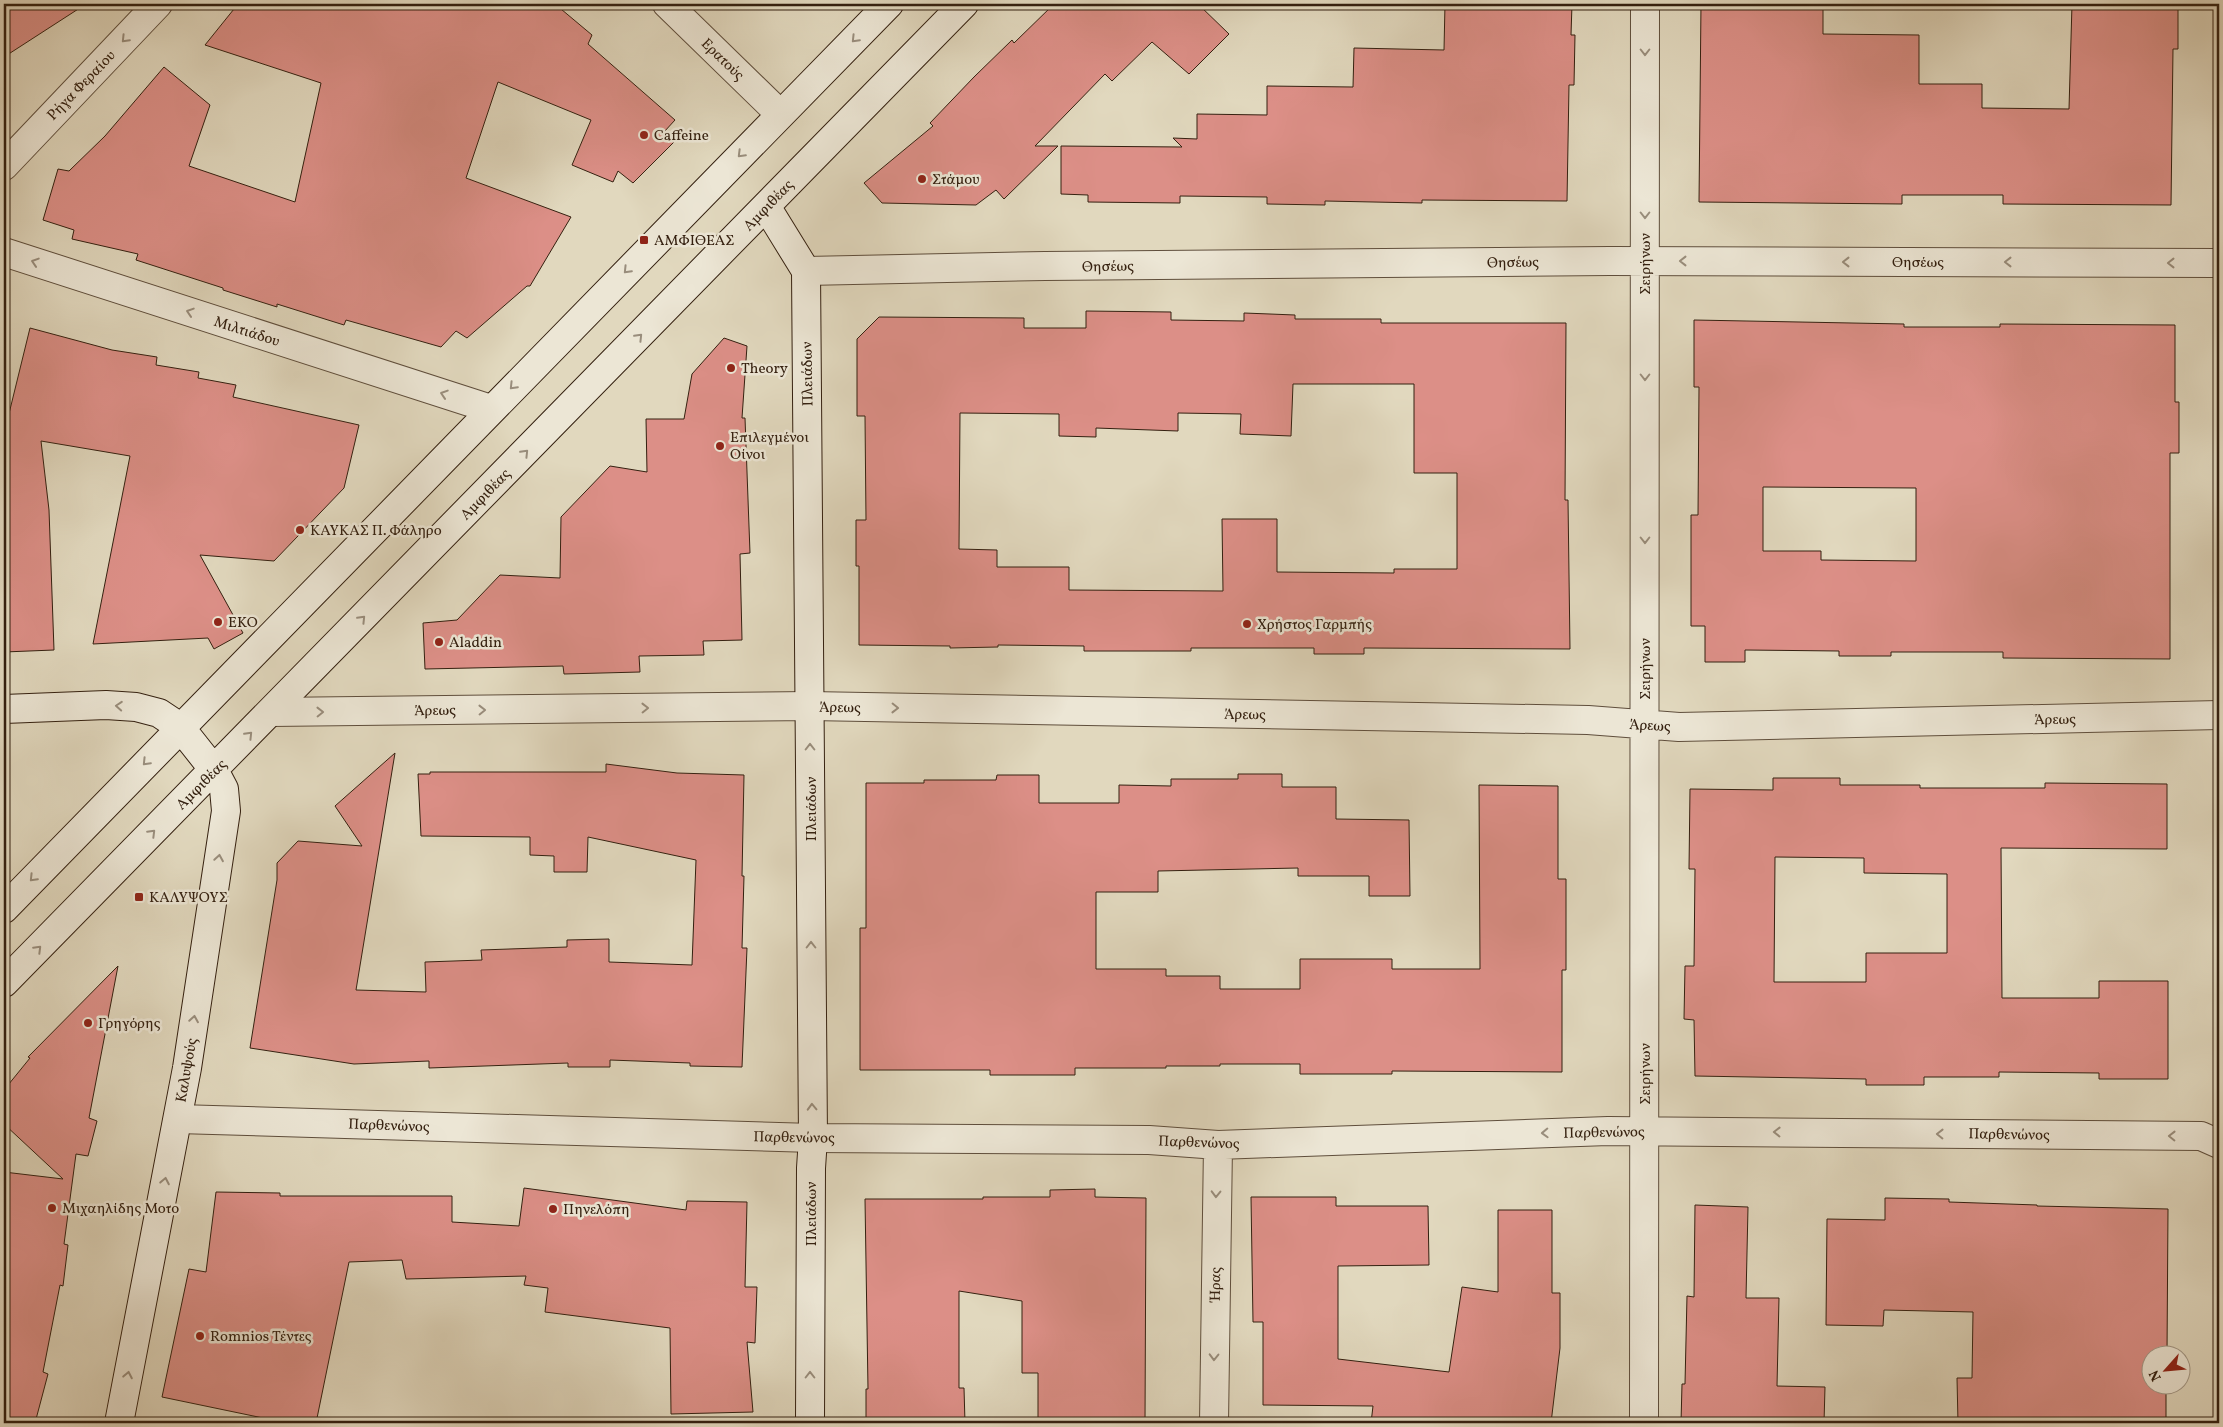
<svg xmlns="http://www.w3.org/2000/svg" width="2223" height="1427" viewBox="0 0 2223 1427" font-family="Vollkorn,serif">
<rect width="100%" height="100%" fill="#e1d8be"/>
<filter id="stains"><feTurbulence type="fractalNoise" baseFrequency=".004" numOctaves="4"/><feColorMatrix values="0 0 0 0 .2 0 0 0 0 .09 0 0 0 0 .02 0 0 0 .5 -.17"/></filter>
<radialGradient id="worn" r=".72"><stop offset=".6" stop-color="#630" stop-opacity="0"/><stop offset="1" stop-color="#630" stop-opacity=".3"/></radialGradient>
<path fill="#dc8f87" stroke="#342010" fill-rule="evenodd" d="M 4,4 L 86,4 L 4,57 Z
M 238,4 L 555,4 L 592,35 L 588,44 L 675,120 L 664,132 L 675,141 L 633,183 L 618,171 L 613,182 L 572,165 L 591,120 L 498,82 L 466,178 L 571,217 L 530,286 L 527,286 L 467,338 L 456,331 L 441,347 L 346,320 L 344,325 L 277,304 L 277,307 L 223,290 L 223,288 L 136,260 L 138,254 L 72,239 L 74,230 L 43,220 L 58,169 L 69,171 L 105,136 L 164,67 L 210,105 L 189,166 L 295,202 L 321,83 L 205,45 Z
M 1054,4 L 1198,4 L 1229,34 L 1189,74 L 1152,42 L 1112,81 L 1105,74 L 1035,146 L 1058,146 L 1004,199 L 996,190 L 976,205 L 882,203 L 864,183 L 933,126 L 930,123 L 974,77 L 1012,40 L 1014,43 Z
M 1445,4 L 1572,4 L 1571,35 L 1575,35 L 1574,85 L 1569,85 L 1567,201 L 1422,200 L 1422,203 L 1325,201 L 1325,205 L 1267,204 L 1267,197 L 1180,196 L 1180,203 L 1088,202 L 1088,195 L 1061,194 L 1061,146 L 1182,147 L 1173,138 L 1197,139 L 1197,114 L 1267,115 L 1267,86 L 1353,87 L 1354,48 L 1444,50 Z
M 1701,4 L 1823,4 L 1823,34 L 1919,35 L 1919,84 L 1982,84 L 1982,108 L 2069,109 L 2072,4 L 2178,4 L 2178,49 L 2173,49 L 2171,205 L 2003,204 L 2003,195 L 1902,195 L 1902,204 L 1699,202 Z
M 1086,311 L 1171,312 L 1171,320 L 1244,321 L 1244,313 L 1295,315 L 1295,319 L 1381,319 L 1381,323 L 1566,323 L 1565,500 L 1568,500 L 1570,649 L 1364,648 L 1364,654 L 1314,654 L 1314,648 L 1191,648 L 1191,651 L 1084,651 L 1084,646 L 998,645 L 998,647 L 950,648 L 950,646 L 859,645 L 859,566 L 856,566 L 856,520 L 866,520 L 865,416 L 857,416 L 857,339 L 879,317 L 1024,318 L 1024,328 L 1086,328 ZM 1293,384 L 1414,384 L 1414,473 L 1457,473 L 1457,569 L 1394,569 L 1394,573 L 1277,572 L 1277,519 L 1222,519 L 1223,591 L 1069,590 L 1069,567 L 997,567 L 997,550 L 959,549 L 960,413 L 1059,414 L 1059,436 L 1096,437 L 1096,428 L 1178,431 L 1178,413 L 1241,414 L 1240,434 L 1291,436 Z
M 1694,320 L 1904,324 L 1904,327 L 2000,327 L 2000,324 L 2175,325 L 2175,402 L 2179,402 L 2179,453 L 2170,453 L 2170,659 L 2003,658 L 2003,652 L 1891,652 L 1891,656 L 1839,656 L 1839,651 L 1745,650 L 1745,662 L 1705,662 L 1705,626 L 1691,626 L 1691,515 L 1698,515 L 1699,387 L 1694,387 ZM 1763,487 L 1916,488 L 1916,561 L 1821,560 L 1821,551 L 1763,551 Z
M 30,328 L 112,350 L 157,357 L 156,365 L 199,372 L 198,378 L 236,385 L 233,397 L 359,425 L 344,488 L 274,561 L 200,555 L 243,633 L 214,649 L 208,638 L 93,644 L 130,456 L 41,441 L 49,510 L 54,650 L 4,652 L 4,434 Z
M 724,338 L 747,346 L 742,418 L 745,418 L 750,553 L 740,554 L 742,640 L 703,641 L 704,655 L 639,656 L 640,672 L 564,674 L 563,666 L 425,669 L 423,623 L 457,620 L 500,575 L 560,578 L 561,517 L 610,466 L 647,472 L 646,419 L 684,419 L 692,374 Z
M 395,753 L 356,990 L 426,992 L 425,962 L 482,960 L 481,950 L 567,947 L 567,940 L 609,939 L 609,962 L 692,965 L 696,860 L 588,837 L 587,872 L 554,872 L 554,856 L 530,855 L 530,837 L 421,836 L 418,774 L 430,774 L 430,772 L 606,772 L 606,764 L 677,773 L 744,775 L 742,876 L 744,876 L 742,948 L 747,948 L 742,1067 L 690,1066 L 690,1063 L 610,1060 L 610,1067 L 568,1067 L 568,1063 L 429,1068 L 429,1061 L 354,1064 L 250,1048 L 277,880 L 277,863 L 298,841 L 362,846 L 335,806 Z
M 1238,774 L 1282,774 L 1282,787 L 1336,787 L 1336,819 L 1409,820 L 1410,896 L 1369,896 L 1369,876 L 1298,876 L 1298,868 L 1158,871 L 1158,892 L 1096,892 L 1096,969 L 1166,969 L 1166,976 L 1220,976 L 1220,989 L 1300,989 L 1300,959 L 1392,959 L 1392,969 L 1480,969 L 1479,785 L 1558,786 L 1558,879 L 1566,879 L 1566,970 L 1562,970 L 1562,1072 L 1392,1071 L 1392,1074 L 1300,1074 L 1300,1064 L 1220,1064 L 1220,1066 L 1166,1066 L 1166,1068 L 1075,1068 L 1075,1075 L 990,1075 L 990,1070 L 860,1070 L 860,928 L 866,928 L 866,783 L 924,783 L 924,780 L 996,780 L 997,775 L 1039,775 L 1039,803 L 1119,803 L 1119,785 L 1171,786 L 1171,779 L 1238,779 Z
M 1773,778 L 1840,778 L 1840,785 L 1920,785 L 1920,788 L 2045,788 L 2045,783 L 2167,784 L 2167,849 L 2001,848 L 2002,998 L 2099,998 L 2099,981 L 2168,981 L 2168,1079 L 2099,1079 L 2099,1073 L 1999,1072 L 1999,1077 L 1924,1077 L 1924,1085 L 1866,1085 L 1866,1079 L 1695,1076 L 1694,1020 L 1684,1019 L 1685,966 L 1694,966 L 1695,869 L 1689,869 L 1690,789 L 1773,790 ZM 1775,857 L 1864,858 L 1864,873 L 1947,874 L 1947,953 L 1866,953 L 1866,982 L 1774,982 Z
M 118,966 L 89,1118 L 97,1121 L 88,1156 L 76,1154 L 64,1244 L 68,1245 L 63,1286 L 60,1285 L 43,1372 L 48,1374 L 35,1423 L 4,1416 L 4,1172 L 63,1179 L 4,1124 L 4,1090 L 30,1058 L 28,1057 Z
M 524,1188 L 686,1210 L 687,1201 L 747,1202 L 745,1287 L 757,1287 L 755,1343 L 747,1342 L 753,1412 L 671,1414 L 670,1328 L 545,1312 L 548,1288 L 524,1285 L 526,1276 L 406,1279 L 402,1260 L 349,1262 L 316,1423 L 287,1423 L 162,1397 L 189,1269 L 206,1272 L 216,1192 L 280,1193 L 280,1196 L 452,1196 L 452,1222 L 519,1226 Z
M 1095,1189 L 1095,1197 L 1146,1198 L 1145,1423 L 1038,1423 L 1038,1373 L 1022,1373 L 1022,1301 L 959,1291 L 959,1388 L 964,1388 L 965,1423 L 866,1423 L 866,1389 L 868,1389 L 865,1199 L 983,1199 L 983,1197 L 1050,1197 L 1050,1190 Z
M 1251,1197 L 1336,1197 L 1336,1206 L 1428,1206 L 1429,1265 L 1338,1266 L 1338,1359 L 1449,1372 L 1462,1287 L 1498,1292 L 1498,1210 L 1552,1210 L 1552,1293 L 1560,1293 L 1560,1348 L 1551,1423 L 1371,1423 L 1373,1406 L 1263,1405 L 1263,1322 L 1253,1322 Z
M 1885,1198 L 1949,1199 L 1949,1202 L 2037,1205 L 2037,1206 L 2168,1209 L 2167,1354 L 2150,1354 L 2150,1384 L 2166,1384 L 2166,1423 L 1958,1423 L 1957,1378 L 1972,1378 L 1973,1312 L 1884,1310 L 1883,1326 L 1826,1325 L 1827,1219 L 1885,1220 Z
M 1695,1205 L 1748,1207 L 1746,1298 L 1779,1298 L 1777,1386 L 1825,1387 L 1824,1423 L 1681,1423 L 1682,1384 L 1685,1384 L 1687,1296 L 1694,1297 Z"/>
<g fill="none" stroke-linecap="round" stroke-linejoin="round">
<g stroke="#5f4e3c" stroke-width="30">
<path id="street" d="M 667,4 L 780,114
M 4,166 L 158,4
M 4,252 L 491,409
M 806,271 L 1045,266 L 1610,261 L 2219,263
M 271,712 L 810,706 L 1588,720 L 1679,727 L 2219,715
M 178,1119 L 813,1138 L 1149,1140 L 1218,1145 L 1608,1131 L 2201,1136 L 2219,1144
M 1214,1423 L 1218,1145
M 1644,1423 L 1645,4"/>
</g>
<g stroke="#342010" stroke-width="30">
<path id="secondary" d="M 766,206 L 806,271 L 813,1138 L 811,1168 L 810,1423
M 4,709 L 106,705 L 136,707 L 159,713 L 180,727 L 214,770 L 224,789 L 226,811 L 187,1068 L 119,1423
M 4,909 L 889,4
M 4,983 L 964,4"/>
</g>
<use href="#street" stroke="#ece6d5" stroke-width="28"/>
<use href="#secondary" stroke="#ece6d5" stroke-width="28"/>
</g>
<defs><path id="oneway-chevron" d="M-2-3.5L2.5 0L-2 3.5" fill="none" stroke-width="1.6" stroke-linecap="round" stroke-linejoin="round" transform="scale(1.25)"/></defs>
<g stroke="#998d7c">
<use href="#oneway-chevron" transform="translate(125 39) rotate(134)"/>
<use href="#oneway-chevron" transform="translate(855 39) rotate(134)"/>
<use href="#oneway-chevron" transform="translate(1645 52) rotate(90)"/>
<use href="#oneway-chevron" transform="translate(741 154) rotate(135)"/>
<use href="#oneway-chevron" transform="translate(1645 215) rotate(90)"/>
<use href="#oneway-chevron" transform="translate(1683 261) rotate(-180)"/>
<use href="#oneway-chevron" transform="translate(35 262) rotate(-162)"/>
<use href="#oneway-chevron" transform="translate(1846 262) rotate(-180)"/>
<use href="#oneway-chevron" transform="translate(2008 262) rotate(-180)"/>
<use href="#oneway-chevron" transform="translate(2171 263) rotate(-180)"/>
<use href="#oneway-chevron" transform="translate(627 270) rotate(134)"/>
<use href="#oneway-chevron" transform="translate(190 312) rotate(-162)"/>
<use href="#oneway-chevron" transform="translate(639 337) rotate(-46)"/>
<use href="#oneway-chevron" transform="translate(1645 377) rotate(90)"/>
<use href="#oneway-chevron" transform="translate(513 386) rotate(134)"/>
<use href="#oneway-chevron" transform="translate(444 394) rotate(-162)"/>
<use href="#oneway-chevron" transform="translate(525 453) rotate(-46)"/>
<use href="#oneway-chevron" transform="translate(1645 540) rotate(90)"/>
<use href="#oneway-chevron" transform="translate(362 619) rotate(-46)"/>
<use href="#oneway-chevron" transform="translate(119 706) rotate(-176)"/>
<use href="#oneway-chevron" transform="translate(645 708) rotate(-1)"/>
<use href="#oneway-chevron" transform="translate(895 708) rotate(1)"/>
<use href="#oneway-chevron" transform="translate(482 710) rotate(-1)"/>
<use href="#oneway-chevron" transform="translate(320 712) rotate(-1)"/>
<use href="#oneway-chevron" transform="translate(249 735) rotate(-46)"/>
<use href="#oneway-chevron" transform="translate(810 747) rotate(-90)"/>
<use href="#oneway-chevron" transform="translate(146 762) rotate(134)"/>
<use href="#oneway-chevron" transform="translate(152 833) rotate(-45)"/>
<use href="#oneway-chevron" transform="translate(219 858) rotate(-81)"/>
<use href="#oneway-chevron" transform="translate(33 878) rotate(134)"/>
<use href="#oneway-chevron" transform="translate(811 945) rotate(-90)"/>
<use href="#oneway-chevron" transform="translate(38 949) rotate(-45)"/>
<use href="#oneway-chevron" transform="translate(194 1019) rotate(-81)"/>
<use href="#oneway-chevron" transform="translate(812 1107) rotate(-92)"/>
<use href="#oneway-chevron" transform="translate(1777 1132) rotate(-179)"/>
<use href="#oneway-chevron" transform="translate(1545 1133) rotate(178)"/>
<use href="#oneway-chevron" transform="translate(1940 1134) rotate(-179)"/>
<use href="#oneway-chevron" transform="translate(2172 1136) rotate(-179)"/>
<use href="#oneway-chevron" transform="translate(165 1181) rotate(-79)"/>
<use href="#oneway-chevron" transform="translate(1216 1194) rotate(91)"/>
<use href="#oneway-chevron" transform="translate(1214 1357) rotate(91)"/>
<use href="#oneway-chevron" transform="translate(128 1375) rotate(-79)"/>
<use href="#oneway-chevron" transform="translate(810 1375) rotate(-90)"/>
</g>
<g fill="#8f2418" stroke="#ece6d5" stroke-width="2">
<circle cx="644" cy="135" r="5"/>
<circle cx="922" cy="179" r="5"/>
<rect x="639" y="235" width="10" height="10" rx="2.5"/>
<circle cx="731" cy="368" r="5"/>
<circle cx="720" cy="446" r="5"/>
<circle cx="300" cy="530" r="5"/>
<circle cx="218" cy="622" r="5"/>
<circle cx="1247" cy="624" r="5"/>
<circle cx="439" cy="642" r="5"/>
<rect x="134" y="892" width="10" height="10" rx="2.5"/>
<circle cx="88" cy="1023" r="5"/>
<circle cx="52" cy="1208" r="5"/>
<circle cx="553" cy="1209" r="5"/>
<circle cx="200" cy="1336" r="5"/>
</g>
<g text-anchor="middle" stroke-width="5" stroke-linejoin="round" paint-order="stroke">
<g font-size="15" fill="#342010" stroke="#ece6d5">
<text transform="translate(723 59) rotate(44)" y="5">Ερατούς</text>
<text transform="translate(81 85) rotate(-46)" y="5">Ρήγα Φεραίου</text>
<text transform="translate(768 205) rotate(-46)" y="5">Αμφιθέας</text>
<text transform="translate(1513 262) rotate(-1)" y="5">Θησέως</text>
<text x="1918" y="267">Θησέως</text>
<text transform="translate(1645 264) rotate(-90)" y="5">Σειρήνων</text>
<text transform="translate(1108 266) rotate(-1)" y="5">Θησέως</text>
<text transform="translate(247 331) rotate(18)" y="5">Μιλτιάδου</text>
<text transform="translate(807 374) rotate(-91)" y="5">Πλειάδων</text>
<text transform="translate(485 494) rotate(-46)" y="5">Αμφιθέας</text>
<text transform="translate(1645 669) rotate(-90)" y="5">Σειρήνων</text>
<text transform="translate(840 707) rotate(1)" y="5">Άρεως</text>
<text transform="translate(435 710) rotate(-1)" y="5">Άρεως</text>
<text transform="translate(1245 714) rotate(1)" y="5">Άρεως</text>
<text transform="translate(2055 719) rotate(-1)" y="5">Άρεως</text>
<text transform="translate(1650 725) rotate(3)" y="5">Άρεως</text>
<text transform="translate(201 784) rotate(-45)" y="5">Αμφιθέας</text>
<text transform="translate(811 809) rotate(-90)" y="5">Πλειάδων</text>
<text transform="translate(186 1070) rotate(-80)" y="5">Καλυψούς</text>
<text transform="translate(1645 1074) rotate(-90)" y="5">Σειρήνων</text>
<text transform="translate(389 1125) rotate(2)" y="5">Παρθενώνος</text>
<text transform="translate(1604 1132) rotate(-1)" y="5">Παρθενώνος</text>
<text transform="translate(2009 1134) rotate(1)" y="5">Παρθενώνος</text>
<text transform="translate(794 1137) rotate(1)" y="5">Παρθενώνος</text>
<text transform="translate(1199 1142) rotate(2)" y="5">Παρθενώνος</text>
<text transform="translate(811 1214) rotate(-90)" y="5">Πλειάδων</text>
<text transform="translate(1215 1284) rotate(-89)" y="5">Ήρας</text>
</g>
<g font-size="15" fill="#342010" stroke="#ece6d5" text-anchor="start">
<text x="654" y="140">Caffeine</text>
<text x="932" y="184">Στάμου</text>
<text x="654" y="245">ΑΜΦΙΘΕΑΣ</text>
<text x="741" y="373">Theory</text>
<text x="730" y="442">Επιλεγμένοι<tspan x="730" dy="17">Οίνοι</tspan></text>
<text x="310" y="535">ΚΑΥΚΑΣ Π. Φάληρο</text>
<text x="228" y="627">EKO</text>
<text x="1257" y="629">Χρήστος Γαρμπής</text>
<text x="449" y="647">Aladdin</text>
<text x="149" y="902">ΚΑΛΥΨΟΥΣ</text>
<text x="98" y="1028">Γρηγόρης</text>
<text x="62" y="1213">Μιχαηλίδης Μοτο</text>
<text x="563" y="1214">Πηνελόπη</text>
<text x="210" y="1341">Romnios Τέντες</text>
</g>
</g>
<rect width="2223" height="1427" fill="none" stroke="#e1d8be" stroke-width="20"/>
<rect x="5" y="5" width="2213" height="1417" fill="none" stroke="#342010" stroke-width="2.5"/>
<rect x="10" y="10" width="2203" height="1407" fill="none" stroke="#342010"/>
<g transform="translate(2166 1370) rotate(243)"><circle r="24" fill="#ece6d5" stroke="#a29786"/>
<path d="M0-4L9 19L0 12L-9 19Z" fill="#8f2418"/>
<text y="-8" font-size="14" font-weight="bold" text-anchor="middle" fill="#342010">N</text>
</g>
<rect width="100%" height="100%" filter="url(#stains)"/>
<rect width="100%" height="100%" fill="url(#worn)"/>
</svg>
